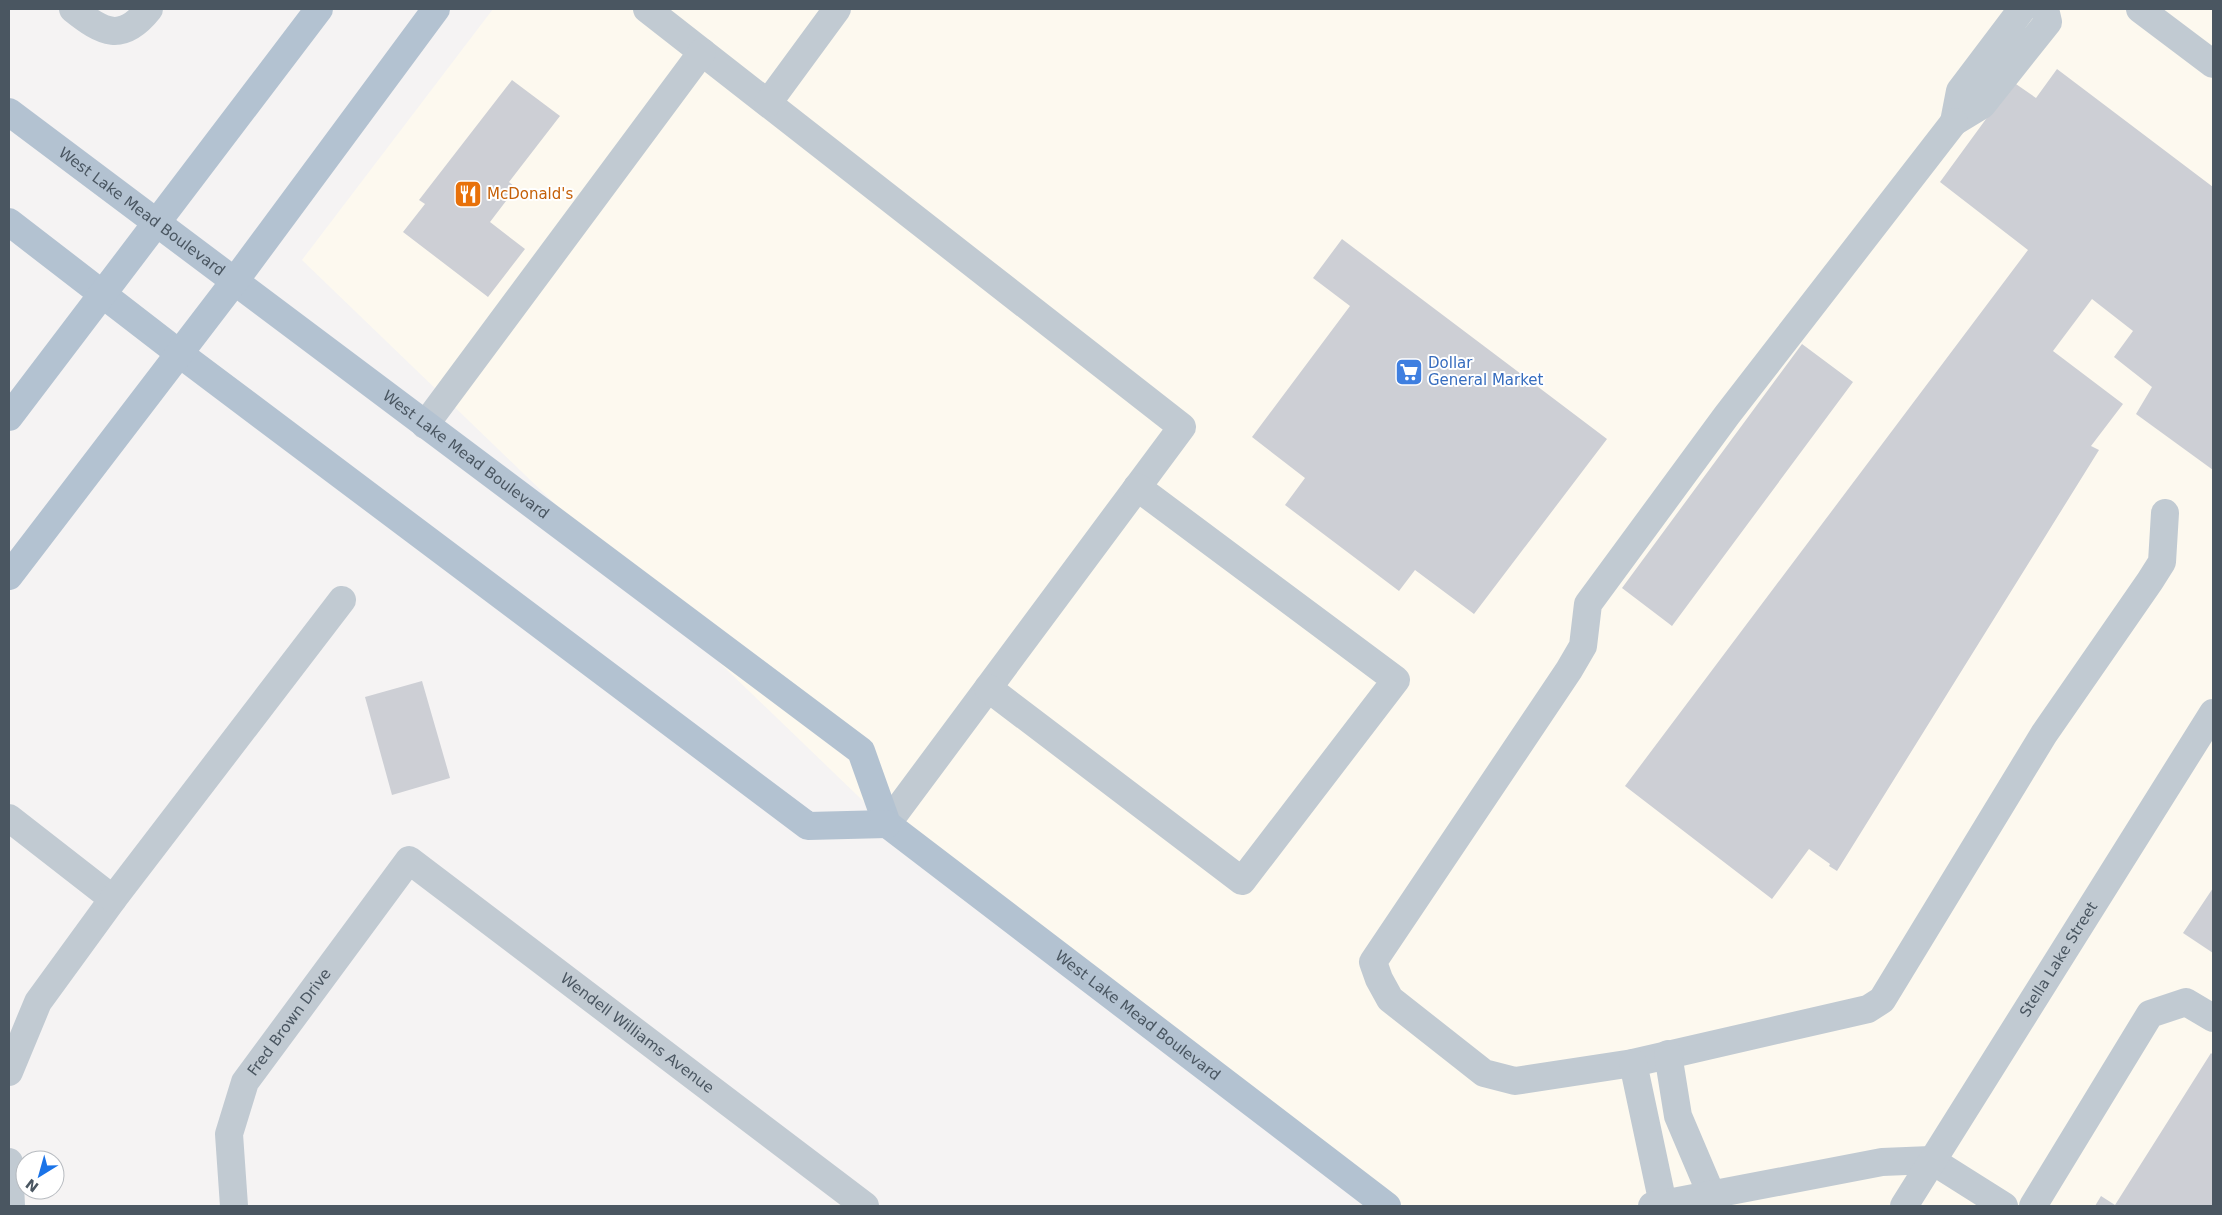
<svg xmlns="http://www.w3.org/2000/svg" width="2222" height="1215" viewBox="0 0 2222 1215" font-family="'DejaVu Sans',sans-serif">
<rect width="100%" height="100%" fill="#f5f3f3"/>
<path fill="#fdf9ef" d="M 493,9 L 2213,9 L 2213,1206 L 1389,1206 L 887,824 L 302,260 Z"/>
<path fill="#cdcfd5" d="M 2057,69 L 2213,187 L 2213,470 L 2136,414 L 2152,387 L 2114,357 L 2133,331 L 2092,299 L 2053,351 L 2123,404 L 2091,446 L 2099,450 L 1837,871 L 1829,866 L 1830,864 L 1809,849 L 1772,899 L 1625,786 L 2028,250 L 1940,182 L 2013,82 L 2036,98 Z
M 512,80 L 560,116 L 509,182 L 516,188 L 490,222 L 525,249 L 488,297 L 403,232 L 425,204 L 419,200 Z
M 1342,239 L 1607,439 L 1474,614 L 1415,570 L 1399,591 L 1285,505 L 1305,478 L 1252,437 L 1350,306 L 1313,278 Z
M 1802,344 L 1853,382 L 1672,626 L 1622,588 Z
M 422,681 L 450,778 L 392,795 L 365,697 Z
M 2213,888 L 2213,953 L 2183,933 Z
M 2211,1053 L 2213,1055 L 2213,1206 L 2095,1206 L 2101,1196 L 2115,1205 Z"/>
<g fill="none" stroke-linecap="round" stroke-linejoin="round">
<g stroke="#c1cad2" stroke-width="28">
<path d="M 73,9 C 103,33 122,43 149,9"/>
<path d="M 647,9 L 1182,427 L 887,824"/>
<path d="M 2022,9 L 1960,91 L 1954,122 L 1982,105 L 2048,22 L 2045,9"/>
<path d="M 2140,9 L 2213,64"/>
<path d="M 768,103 L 837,9"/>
<path d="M 1954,122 L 1727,415 L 1588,604 L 1583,646 L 1569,670 L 1373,962 L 1379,979 L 1390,999 L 1484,1073 L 1515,1081 L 1633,1063 L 1868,1009 L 1882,1000 L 2044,734 L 2150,581 L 2162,562 L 2165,513"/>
<path d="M 425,425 L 702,52"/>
<path d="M 988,688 L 1242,881 L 1396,680 L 1137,487"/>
<path d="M 9,818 L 113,899 L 38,1002 L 9,1072"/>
<path d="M 113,899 L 342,600"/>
<path d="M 1668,1054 L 1678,1116 L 1712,1196"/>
<path d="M 1633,1063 L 1663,1204"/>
<path d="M 9,1162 L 11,1206"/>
<path id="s1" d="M 234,1206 L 229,1134 L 245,1082 L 409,860 L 865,1206"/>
<path d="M 1652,1206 L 1882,1162 L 1931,1160 L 2004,1206"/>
<path id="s2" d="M 1904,1206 L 2213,713"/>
<path d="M 2033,1206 L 2150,1014 L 2186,1002 L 2213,1018"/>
</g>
<g stroke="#b3c2d1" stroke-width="28">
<path id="s3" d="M 9,112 L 861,751 L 887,824 L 1387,1206"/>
<path d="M 9,222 L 180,354 L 808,826 L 887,824"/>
<path d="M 9,417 L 319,9"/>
<path d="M 9,576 L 234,282 L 436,9"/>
</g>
</g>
<defs>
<g id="restaurant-square" transform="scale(1.4375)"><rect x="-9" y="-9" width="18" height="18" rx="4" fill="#e8710a" stroke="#fff"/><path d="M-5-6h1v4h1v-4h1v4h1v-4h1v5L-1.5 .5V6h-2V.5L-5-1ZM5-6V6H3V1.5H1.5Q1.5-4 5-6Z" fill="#fff"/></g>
<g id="supermarket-square" transform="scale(1.4375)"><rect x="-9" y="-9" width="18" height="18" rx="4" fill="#3f7fe0" stroke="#fff"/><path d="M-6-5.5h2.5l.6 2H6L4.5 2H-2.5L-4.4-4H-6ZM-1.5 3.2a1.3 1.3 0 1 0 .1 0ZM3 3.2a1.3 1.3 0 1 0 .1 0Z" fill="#fff"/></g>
</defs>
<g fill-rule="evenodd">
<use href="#restaurant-square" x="468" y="194"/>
<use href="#supermarket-square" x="1409" y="372"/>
</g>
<g text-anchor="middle" stroke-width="4" stroke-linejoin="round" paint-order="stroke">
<g font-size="15" fill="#c56008" stroke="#fff" text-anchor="start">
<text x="487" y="199">McDonald's</text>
</g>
<g font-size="15" fill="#4a5661" stroke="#fff">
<text dy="5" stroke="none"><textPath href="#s3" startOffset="166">West Lake Mead Boulevard</textPath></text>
<text dy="5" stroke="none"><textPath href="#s3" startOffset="571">West Lake Mead Boulevard</textPath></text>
<text dy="5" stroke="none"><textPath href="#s2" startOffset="291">Stella Lake Street</textPath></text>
<text dy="5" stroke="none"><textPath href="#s3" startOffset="1458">West Lake Mead Boulevard</textPath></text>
<text dy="5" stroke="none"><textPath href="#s1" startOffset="201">Fred Brown Drive</textPath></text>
<text dy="5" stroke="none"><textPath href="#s1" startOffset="689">Wendell Williams Avenue</textPath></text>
</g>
<g font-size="15" fill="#366cbe" stroke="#fff" text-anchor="start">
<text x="1428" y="368">Dollar<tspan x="1428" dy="17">General Market</tspan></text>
</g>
</g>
<rect width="2222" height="1215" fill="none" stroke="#4a5661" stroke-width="20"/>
<g transform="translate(40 1175) rotate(217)"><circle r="24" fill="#ffffff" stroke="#b7bbc0"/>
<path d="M0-4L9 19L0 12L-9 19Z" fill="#1a73e8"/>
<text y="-8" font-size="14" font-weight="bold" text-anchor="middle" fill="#4a5661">N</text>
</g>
</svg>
